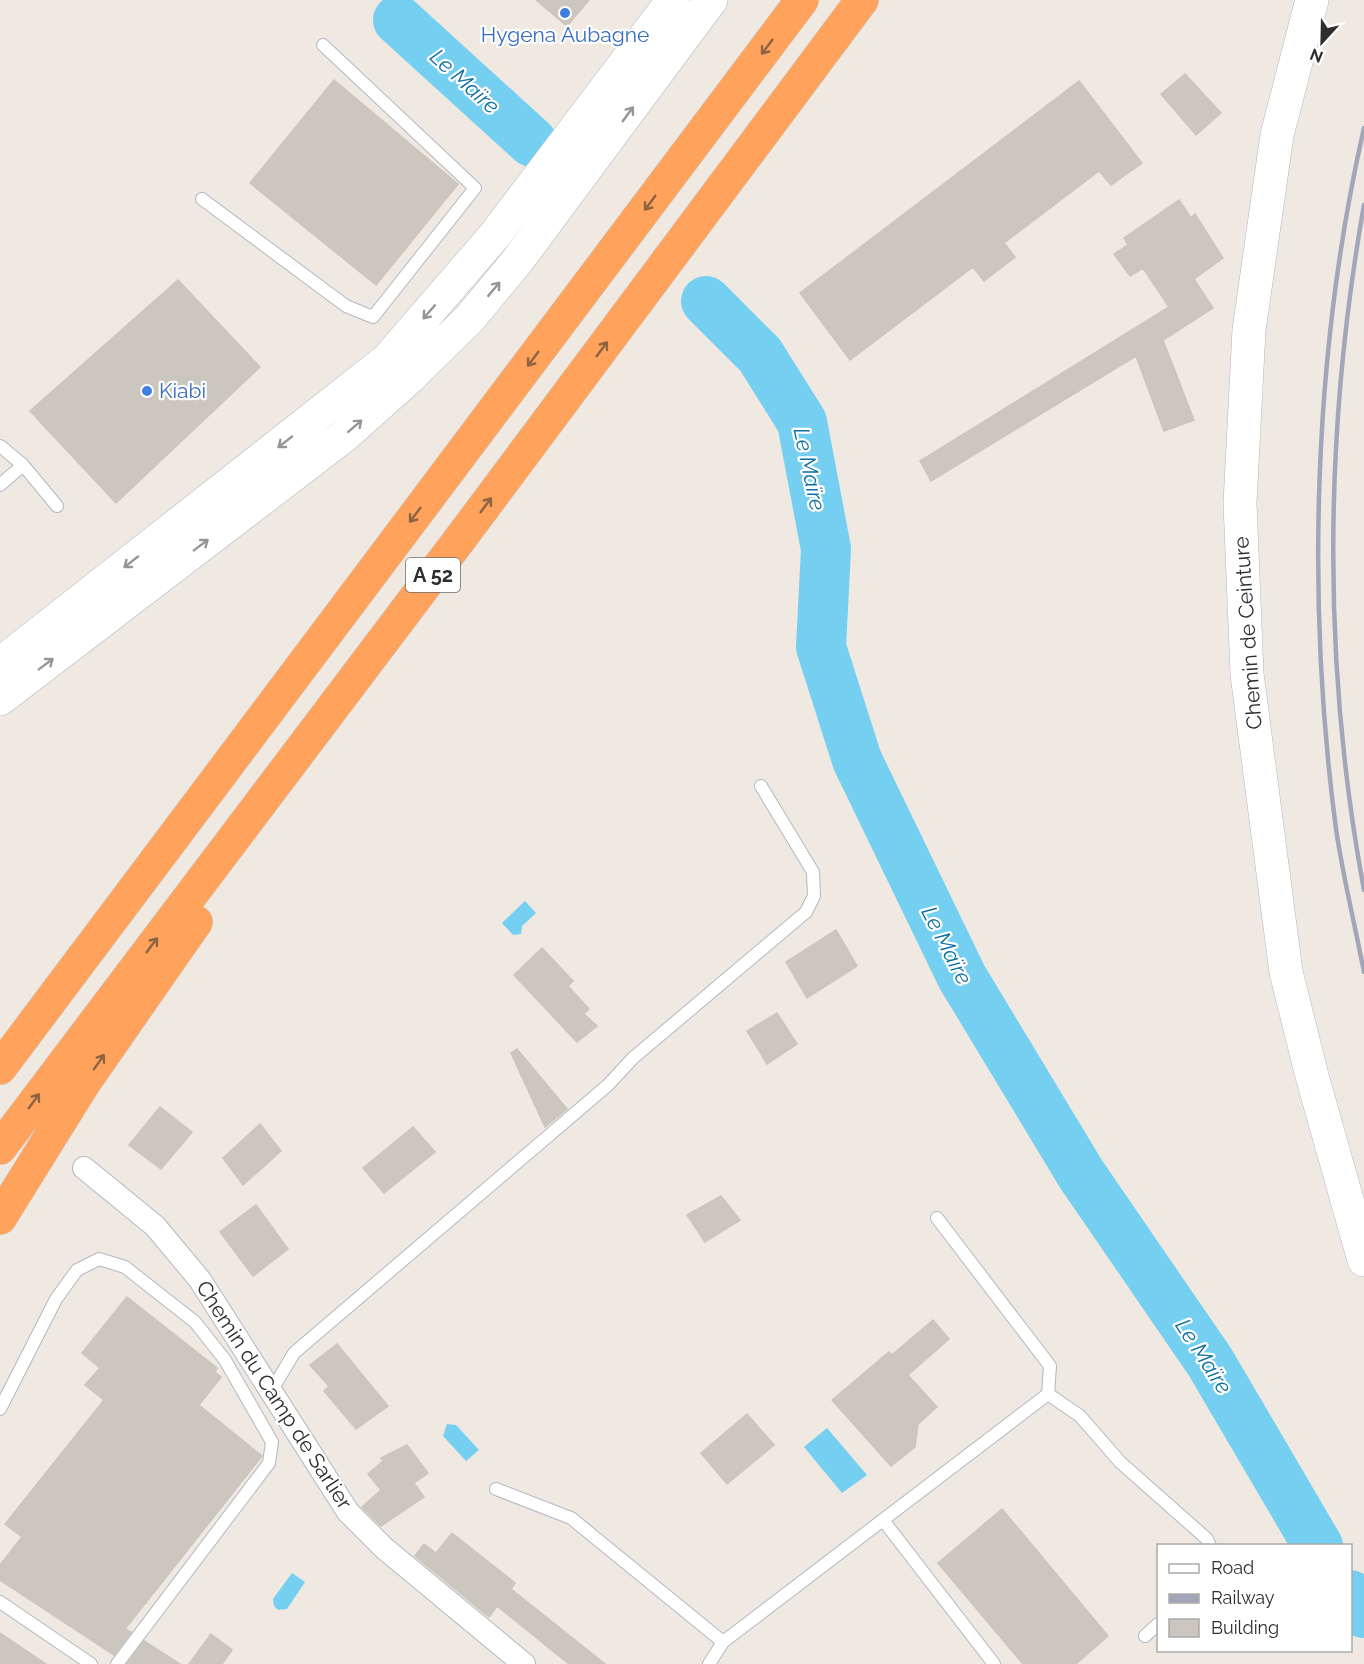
<svg xmlns="http://www.w3.org/2000/svg" width="1364" height="1664" viewBox="0 0 1364 1664" font-family="Raleway,sans-serif">
<rect width="100%" height="100%" fill="#efe9e1"/>
<path fill="#75cff0" d="M 525,901 L 536,913 L 522,926 L 521,934 L 513,935 L 502,923 Z
M 447,1424 L 456,1425 L 479,1450 L 466,1461 L 443,1436 Z
M 827,1428 L 867,1475 L 842,1493 L 804,1447 Z
M 292,1573 L 305,1582 L 287,1609 L 278,1610 L 274,1606 L 273,1599 Z"/>
<g fill="none" stroke-linecap="round" stroke-linejoin="round">
<path stroke="#75cff0" stroke-width="50" d="M 398,20 L 532,142
M 706,301 L 760,355 L 802,422 L 826,549 L 821,647 L 857,760 L 962,977 L 1081,1174 L 1210,1362 L 1318,1546
M 1350,1595 L 1364,1613"/>
</g>
<path fill="#cbc7bf" stroke="#cbc5ba" stroke-width="1.5" d="M 536,0 L 589,0 L 567,26 Z
M 1185,74 L 1221,113 L 1196,135 L 1161,94 Z
M 334,80 L 458,184 L 376,285 L 250,183 Z
M 1079,81 L 1142,163 L 1111,185 L 1099,171 L 1004,243 L 1015,257 L 984,281 L 973,267 L 850,360 L 800,293 Z
M 1179,200 L 1191,218 L 1195,214 L 1223,258 L 1194,279 L 1213,308 L 1163,340 L 1194,420 L 1164,431 L 1136,356 L 931,481 L 920,461 L 1169,307 L 1143,268 L 1130,276 L 1114,254 L 1128,245 L 1124,238 Z
M 178,280 L 260,367 L 116,503 L 30,411 Z
M 836,930 L 857,966 L 807,998 L 786,962 Z
M 542,948 L 573,981 L 568,986 L 589,1009 L 584,1014 L 597,1026 L 577,1042 L 514,975 Z
M 777,1013 L 797,1044 L 767,1064 L 747,1031 Z
M 517,1049 L 567,1109 L 545,1127 L 511,1053 Z
M 160,1107 L 192,1132 L 161,1169 L 129,1145 Z
M 260,1124 L 281,1151 L 243,1185 L 223,1158 Z
M 413,1127 L 435,1152 L 384,1193 L 363,1168 Z
M 721,1196 L 740,1220 L 705,1242 L 687,1215 Z
M 256,1205 L 288,1249 L 253,1276 L 220,1232 Z
M 127,1297 L 217,1368 L 215,1372 L 221,1377 L 199,1405 L 262,1456 L 125,1629 L 131,1632 L 114,1655 L 0,1580 L 0,1565 L 22,1537 L 5,1524 L 104,1400 L 85,1385 L 100,1368 L 82,1353 Z
M 933,1320 L 949,1339 L 908,1375 L 937,1407 L 918,1424 L 915,1447 L 891,1466 L 832,1400 L 889,1352 L 892,1355 Z
M 337,1344 L 388,1406 L 356,1429 L 324,1391 L 329,1386 L 310,1365 Z
M 747,1414 L 774,1445 L 727,1484 L 701,1453 Z
M 407,1445 L 428,1473 L 414,1483 L 424,1497 L 381,1526 L 362,1507 L 381,1490 L 368,1474 L 383,1461 L 381,1458 Z
M 1002,1509 L 1108,1636 L 1076,1664 L 1023,1664 L 938,1563 Z
M 452,1533 L 515,1583 L 511,1589 L 605,1664 L 569,1664 L 497,1606 L 489,1617 L 415,1556 L 424,1544 L 436,1553 Z
M 0,1633 L 46,1664 L 0,1664 Z
M 211,1634 L 232,1650 L 222,1664 L 189,1664 Z
M 144,1641 L 180,1664 L 127,1664 Z"/>
<g fill="none" stroke-linecap="round" stroke-linejoin="round">
<g stroke="#b4b7c1" stroke-width="14">
<path id="service" d="M 202,199 L 346,306 L 373,317 L 475,188 L 323,45
M 0,446 L 23,465 L 57,506
M 0,485 L 23,465
M 272,1390 L 294,1353 L 608,1085 L 633,1058 L 806,912 L 814,896 L 813,872 L 761,786
M 1048,1394 L 1080,1416 L 1120,1462 L 1207,1539 L 1210,1546
M 0,1409 L 56,1299 L 77,1270 L 99,1259 L 125,1267 L 195,1322 L 225,1360 L 272,1442 L 269,1463 L 117,1664
M 496,1489 L 571,1518 L 723,1642
M 883,1520 L 994,1664
M 0,1602 L 91,1664
M 1145,1636 L 1158,1624
M 709,1664 L 723,1642 L 1048,1394 L 1050,1366 L 937,1218"/>
</g>
<g stroke="#b4b7c1" stroke-width="24">
<path id="minor" d="M 84,1168 L 155,1226 L 200,1280 L 348,1512 L 384,1548 L 524,1664"/>
</g>
<g stroke="#b4b7c1" stroke-width="34">
<path id="secondary" d="M 1312,0 L 1277,135 L 1249,330 L 1240,503 L 1247,674 L 1286,972 L 1312,1076 L 1364,1260
M 0,664 L 387,360 L 495,235 L 673,0
M 0,699 L 344,436 L 409,378 L 470,318 L 518,260 L 711,0"/>
</g>
<g stroke="#c9c9c9" stroke-width="34">
<path id="motorway" d="M 0,1068 L 802,0
M 0,1148 L 466,531 L 862,0
M 0,1218 L 84,1083 L 196,922"/>
</g>
<use href="#service" stroke="#fff" stroke-width="12"/>
<use href="#minor" stroke="#fff" stroke-width="22"/>
<use href="#secondary" stroke="#fff" stroke-width="33"/>
<use href="#motorway" stroke="#ffa35c" stroke-width="33"/>
<path stroke="#a3a6b8" stroke-width="4.5" d="M 1364,128 C 1313,352 1306,602 1336,829 C 1343,877 1355,925 1364,972
M 1364,205 C 1324,430 1322,665 1364,890"/>
</g>
<defs><path id="oneway-shaft" d="M-6 0H5M1.5-3L5.5 0L1.5 3" fill="none" stroke-width="1.6" stroke-linecap="round" stroke-linejoin="round" transform="scale(1.5)"/></defs>
<g stroke="#8c6343">
<use href="#oneway-shaft" transform="translate(767 47) rotate(127)"/>
<use href="#oneway-shaft" transform="translate(650 203) rotate(127)"/>
<use href="#oneway-shaft" transform="translate(602 349) rotate(-53)"/>
<use href="#oneway-shaft" transform="translate(533 359) rotate(127)"/>
<use href="#oneway-shaft" transform="translate(486 505) rotate(-53)"/>
<use href="#oneway-shaft" transform="translate(415 515) rotate(127)"/>
<use href="#oneway-shaft" transform="translate(152 945) rotate(-53)"/>
<use href="#oneway-shaft" transform="translate(99 1062) rotate(-55)"/>
<use href="#oneway-shaft" transform="translate(34 1101) rotate(-54)"/>
</g>
<g stroke="#969696">
<use href="#oneway-shaft" transform="translate(628 114) rotate(-54)"/>
<use href="#oneway-shaft" transform="translate(494 289) rotate(-50)"/>
<use href="#oneway-shaft" transform="translate(429 312) rotate(131)"/>
<use href="#oneway-shaft" transform="translate(355 426) rotate(-41)"/>
<use href="#oneway-shaft" transform="translate(285 442) rotate(142)"/>
<use href="#oneway-shaft" transform="translate(201 545) rotate(-37)"/>
<use href="#oneway-shaft" transform="translate(131 562) rotate(142)"/>
<use href="#oneway-shaft" transform="translate(46 664) rotate(-37)"/>
</g>
<g fill="#3f7fe0" stroke="#fff" stroke-width="2">
<circle cx="565" cy="13" r="6"/>
<circle cx="147" cy="391" r="6"/>
</g>
<g text-anchor="middle" stroke-width="4.5" stroke-linejoin="round" paint-order="stroke">
<rect fill="#fff" stroke="#6d6d6d" stroke-width="1.5" x="406" y="558" width="54" height="34" rx="4.5"/>
<g font-size="20" font-weight="bold" fill="#2e2e2e">
<text x="433" y="582">A 52</text>
</g>
<g font-size="21" fill="#366cbe" stroke="#fff">
<text x="565" y="42">Hygena Aubagne</text>
<text x="159" y="398" text-anchor="start">Kiabi</text>
</g>
<g font-size="21" fill="#2e2e2e" stroke="#fff">
<text transform="translate(1248 633) rotate(-94)" y="7">Chemin de Ceinture</text>
<text transform="translate(274 1395) rotate(57)" y="7">Chemin du Camp de Sarlier</text>
</g>
<g font-size="22" font-style="italic" fill="#0d6fa3" stroke="#fff">
<text transform="translate(465 81) rotate(42)" y="8">Le Maïre</text>
<text transform="translate(810 469) rotate(78)" y="8">Le Maïre</text>
<text transform="translate(947 945) rotate(63)" y="8">Le Maïre</text>
<text transform="translate(1204 1356) rotate(57)" y="8">Le Maïre</text>
</g>
</g>
<rect x="1157" y="1544" width="195" height="108" fill="#ffffff" stroke="#ababab" stroke-width="1.5"/>
<rect x="1169" y="1564" width="30" height="9" fill="#ffffff" stroke="#ababab" stroke-width="1.5"/>
<text x="1211" y="1574" font-size="18" fill="#2e2e2e">Road</text>
<rect x="1169" y="1594" width="30" height="9" fill="#a3a6b8" stroke="#ababab" stroke-width="1.5"/>
<text x="1211" y="1604" font-size="18" fill="#2e2e2e">Railway</text>
<rect x="1169" y="1619" width="30" height="18" fill="#cbc7bf" stroke="#ababab" stroke-width="1.5"/>
<text x="1211" y="1634" font-size="18" fill="#2e2e2e">Building</text>
<g transform="translate(1322 42) rotate(202)" stroke="#ffffff" stroke-width="4.5" paint-order="stroke">
<path d="M0-4.5L10 22L0 15L-10 22Z" fill="#2e2e2e"/>
<text y="-9" font-size="16" font-weight="bold" text-anchor="middle" fill="#2e2e2e">N</text>
</g>
</svg>
